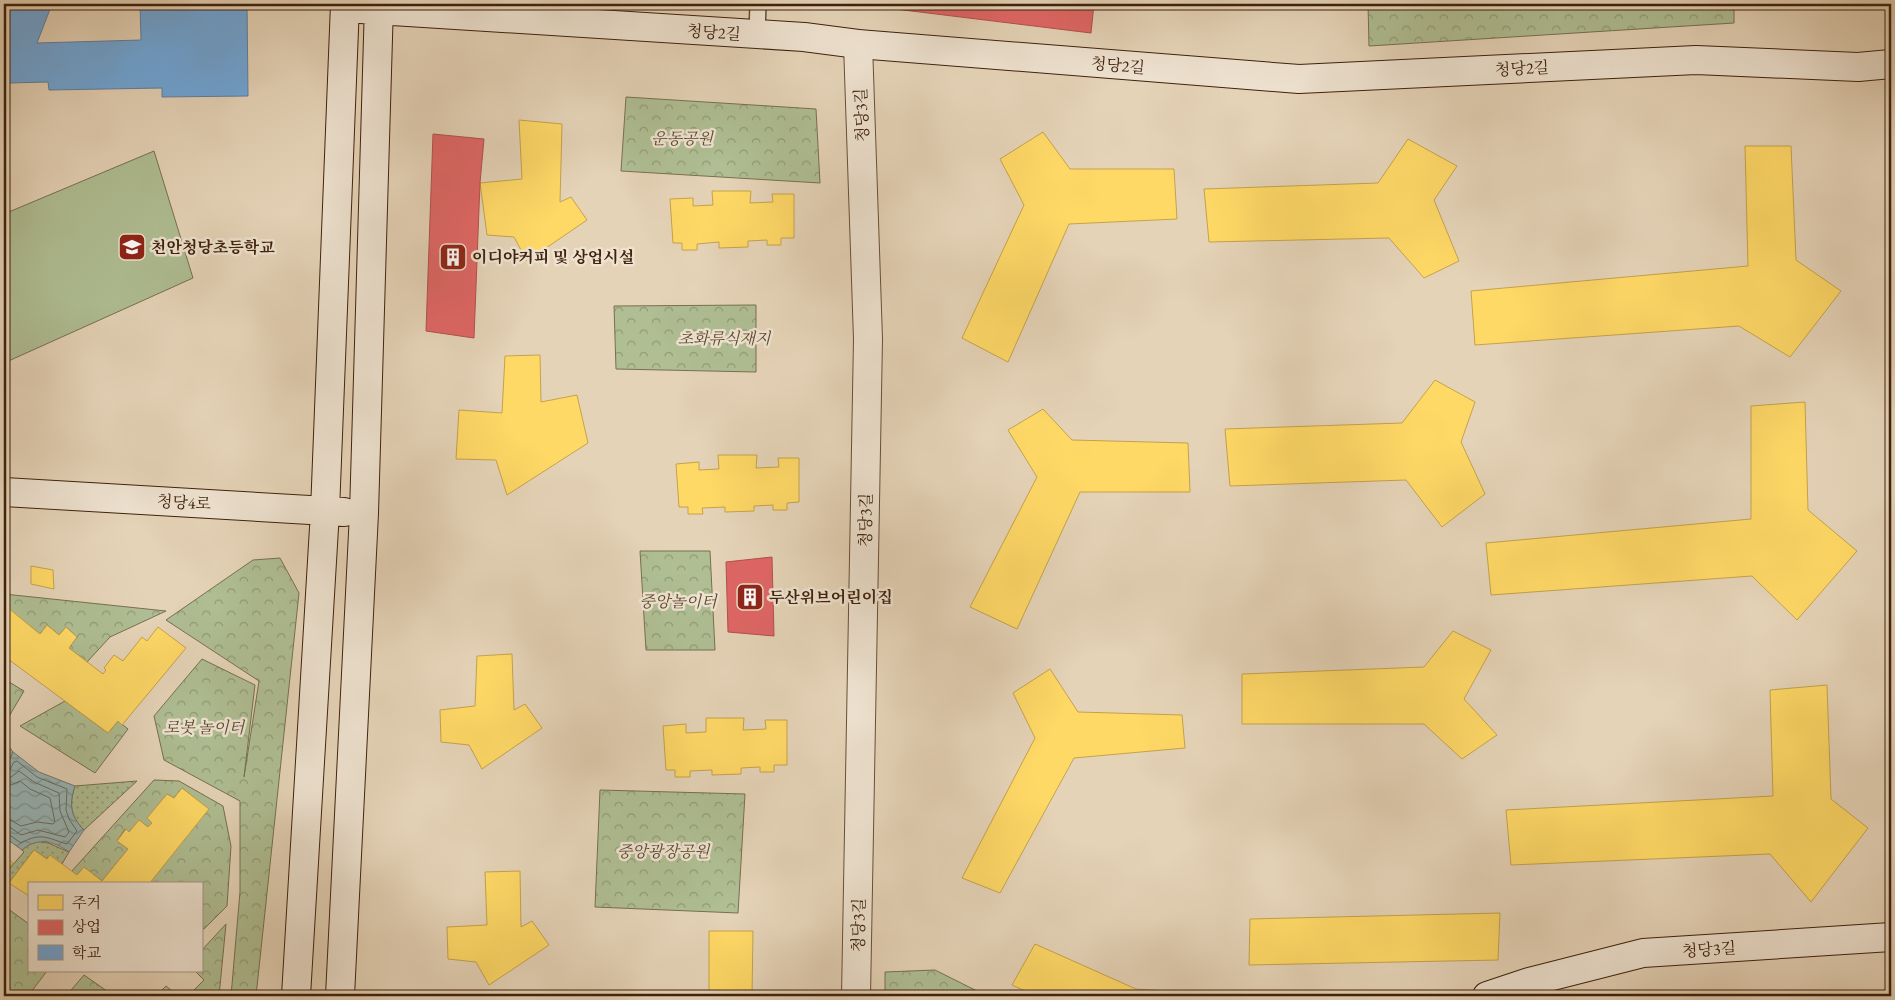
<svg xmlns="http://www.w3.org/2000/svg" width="1895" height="1000" viewBox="0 0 1895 1000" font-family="'EB Garamond','Noto Serif KR',serif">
<defs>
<pattern id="grass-dots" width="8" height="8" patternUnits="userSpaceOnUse" patternTransform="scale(1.25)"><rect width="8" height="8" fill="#afbe93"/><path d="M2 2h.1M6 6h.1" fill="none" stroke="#909a76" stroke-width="1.8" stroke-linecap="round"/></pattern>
<pattern id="forest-crowns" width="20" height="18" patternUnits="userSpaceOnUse" patternTransform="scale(1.25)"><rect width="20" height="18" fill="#afbe93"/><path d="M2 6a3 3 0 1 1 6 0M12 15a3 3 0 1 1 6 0" fill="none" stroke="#909a76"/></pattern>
<pattern id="water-waves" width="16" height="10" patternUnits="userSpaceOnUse" patternTransform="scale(1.25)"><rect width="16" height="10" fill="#98b6b6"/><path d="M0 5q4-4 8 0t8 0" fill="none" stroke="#7d9492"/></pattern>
</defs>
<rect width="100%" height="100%" fill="#e5d3b7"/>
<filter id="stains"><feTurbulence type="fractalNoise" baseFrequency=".004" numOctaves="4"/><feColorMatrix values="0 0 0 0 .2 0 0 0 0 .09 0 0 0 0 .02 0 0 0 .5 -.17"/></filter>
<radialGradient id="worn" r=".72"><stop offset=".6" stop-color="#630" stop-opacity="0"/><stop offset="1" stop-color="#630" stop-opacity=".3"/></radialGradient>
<path fill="url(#grass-dots)" stroke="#777050" d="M 7,744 L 13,752 L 4,773 L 4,748 Z
M 137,781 L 84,830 C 70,816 69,804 75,786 Z
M 38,841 L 48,843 L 69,852 L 62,864 L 47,859 L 34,850 L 9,883 L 4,883 L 4,875 L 24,852 L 22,850 L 30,843 Z"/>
<path fill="url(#forest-crowns)" stroke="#777050" d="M 1368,4 L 1734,4 L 1734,23 L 1369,46 Z
M 626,97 L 816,109 L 820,183 L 621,171 Z
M 756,305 L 756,372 L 616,369 L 614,306 Z
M 640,551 L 710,551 L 715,650 L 646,650 Z
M 280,558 L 299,593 L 256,996 L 231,996 L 240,892 L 240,801 L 164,760 L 154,716 L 202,659 L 255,685 L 244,777 L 259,681 L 166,620 L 253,560 Z
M 4,594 L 166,611 L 110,637 L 87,662 L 69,648 L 77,637 L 66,627 L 59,635 L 47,625 L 40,634 L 7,608 L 4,611 Z
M 4,679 L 24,691 L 8,718 L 4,715 Z
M 65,701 L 108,733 L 118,721 L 128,729 L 95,773 L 20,726 Z
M 154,780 L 179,781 L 223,806 L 231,846 L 227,906 L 204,929 L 201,929 L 201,884 L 149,884 L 208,809 L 182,788 L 174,798 L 167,794 L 148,818 L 152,823 L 148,827 L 139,821 L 129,832 L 125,829 L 117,841 L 128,849 L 102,881 L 84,867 L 77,875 L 71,872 Z
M 600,790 L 745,794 L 738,913 L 595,907 Z
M 4,906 L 29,924 L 29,971 L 47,971 L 28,996 L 4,996 Z
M 226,924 L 219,996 L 188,996 L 204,980 L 195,971 L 201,971 L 201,951 Z
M 935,970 L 987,996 L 885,996 L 885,972 Z
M 84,975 L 114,996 L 66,996 Z
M 166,986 L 178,996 L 156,996 Z"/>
<path fill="#afbe93" stroke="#777050" d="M 154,151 L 193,278 L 4,363 L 4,214 Z"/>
<path fill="url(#water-waves)" stroke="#747a72" d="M 13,752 L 39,772 L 75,786 C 69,804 70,816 84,830 L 69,852 C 54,841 37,837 22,850 L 4,837 L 4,773 Z"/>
<path fill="#ffd966" stroke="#c5a24b" d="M 519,120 L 562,124 L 560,202 L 571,197 L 587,220 L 527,261 L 514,237 L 487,235 L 480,183 L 522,179 Z
M 1043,132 L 1070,169 L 1174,169 L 1177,219 L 1069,224 L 1008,362 L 962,338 L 1024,205 L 1000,159 Z
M 1408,139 L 1457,166 L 1434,200 L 1459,261 L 1424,278 L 1389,238 L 1209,242 L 1204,189 L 1378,183 Z
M 1745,146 L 1791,146 L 1796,260 L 1841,291 L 1790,357 L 1739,326 L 1475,345 L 1471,291 L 1748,266 Z
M 712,191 L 751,191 L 750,203 L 773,202 L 772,194 L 794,194 L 794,238 L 781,238 L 781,245 L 767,245 L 767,240 L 748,241 L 748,247 L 719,248 L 719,242 L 697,244 L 697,250 L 682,250 L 682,243 L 673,243 L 670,199 L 693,198 L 693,206 L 713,205 Z
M 540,355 L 541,402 L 577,395 L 588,443 L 507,495 L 496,460 L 456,459 L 459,410 L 502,413 L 505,356 Z
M 1435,380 L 1475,402 L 1461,442 L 1485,494 L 1442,527 L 1406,480 L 1230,486 L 1225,429 L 1402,423 Z
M 1805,402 L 1808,510 L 1857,551 L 1797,620 L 1752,576 L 1491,595 L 1486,543 L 1751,519 L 1751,406 Z
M 1043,409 L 1072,440 L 1188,443 L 1190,492 L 1080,492 L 1017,629 L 970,607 L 1037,477 L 1008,430 Z
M 718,455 L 757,455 L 756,468 L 779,467 L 778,458 L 799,458 L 799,502 L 787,503 L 787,510 L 773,510 L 773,505 L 754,506 L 754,511 L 725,512 L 725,507 L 702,508 L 703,514 L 688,514 L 688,507 L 679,507 L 676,464 L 699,462 L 699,470 L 719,469 Z
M 31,566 L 53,570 L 54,589 L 31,584 Z
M 7,607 L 40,634 L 47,625 L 59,635 L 66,627 L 77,637 L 69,648 L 103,674 L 106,670 L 104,668 L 114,655 L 123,661 L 142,637 L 147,641 L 158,627 L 186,648 L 122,725 L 118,721 L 108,733 L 4,656 L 4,611 Z
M 1453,631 L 1491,650 L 1464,699 L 1497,735 L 1462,759 L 1424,724 L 1242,724 L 1242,674 L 1424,667 Z
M 512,654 L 514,710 L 525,704 L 542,728 L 482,769 L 469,745 L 441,742 L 440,710 L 475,706 L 477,656 Z
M 1050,669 L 1078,712 L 1182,715 L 1185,748 L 1074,758 L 1000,893 L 962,878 L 1035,738 L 1013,693 Z
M 1827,685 L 1831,799 L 1868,828 L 1811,902 L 1770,854 L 1511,865 L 1506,810 L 1773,796 L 1770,690 Z
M 706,718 L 744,718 L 743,730 L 766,729 L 765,720 L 787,720 L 787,765 L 774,765 L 774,772 L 760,772 L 760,767 L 741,768 L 741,774 L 712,775 L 712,770 L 690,771 L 690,777 L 675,777 L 675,770 L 666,770 L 663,726 L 686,724 L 686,733 L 706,732 Z
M 182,788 L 209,809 L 149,884 L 29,884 L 29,896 L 9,883 L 34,850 L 47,859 L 50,855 L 77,875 L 84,867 L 102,881 L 128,849 L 117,841 L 126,829 L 129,832 L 139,820 L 148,827 L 152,823 L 147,818 L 167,794 L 174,798 Z
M 4,856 L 13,863 L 4,875 Z
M 520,871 L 521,927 L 532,921 L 549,945 L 489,985 L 476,962 L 448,959 L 447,927 L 487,925 L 485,872 Z
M 1500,913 L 1498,960 L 1249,965 L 1250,919 Z
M 709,931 L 753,931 L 752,996 L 709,996 Z
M 1035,944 L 1136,989 L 1248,996 L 1036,996 L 1012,985 Z"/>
<path fill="#e06666" stroke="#b0514b" d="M 895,4 L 1094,4 L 1091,33 L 895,9 Z
M 433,134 L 484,139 L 480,183 L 474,338 L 426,331 Z
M 772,557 L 774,636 L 728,632 L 726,562 Z"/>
<path fill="#6fa8dc" stroke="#61809e" d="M 4,4 L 52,4 L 37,43 L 141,40 L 140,4 L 247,4 L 248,96 L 162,97 L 162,88 L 49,90 L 48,82 L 10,83 L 4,91 Z"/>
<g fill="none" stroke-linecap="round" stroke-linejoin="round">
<path stroke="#6c6c61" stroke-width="1" d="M 4,773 L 9,771 L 14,762 L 17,761 L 37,777 L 67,789 L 66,810 L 69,819 L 77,831 L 67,844 C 47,838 41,832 21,843 L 8,834 L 4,833
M 4,779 L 11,777 L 19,771 L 34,782 L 59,793 L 60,811 L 69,832 L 65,837 L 38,830 L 21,835 L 11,828 L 4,827
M 4,786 L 11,785 L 20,781 L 30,789 L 50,798 L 55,822 L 53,824 L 37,822 L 21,826 L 12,821 L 4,819"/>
<g stroke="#684e37" stroke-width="18">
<path id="lane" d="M 757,34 L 758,4"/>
</g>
<g stroke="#684e37" stroke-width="30">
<path id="street" d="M 856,996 L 868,339 L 858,44"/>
</g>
<g stroke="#3f210c" stroke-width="30">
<path id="secondary" d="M 345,8 L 804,37 L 858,44 L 1299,79 L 1696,60 L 1858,67 L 1891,64
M 4,492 L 344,512
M 296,996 L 325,511 L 345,4
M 340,996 L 364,513 L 379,4
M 1487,996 L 1529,982 L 1643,953 L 1891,937"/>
</g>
<use href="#lane" stroke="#eee2d0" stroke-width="15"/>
<use href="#street" stroke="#eee2d0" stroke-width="28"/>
<use href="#secondary" stroke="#eee2d0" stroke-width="28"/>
</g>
<defs>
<g id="school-square" transform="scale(1.4375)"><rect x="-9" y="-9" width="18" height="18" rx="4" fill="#8f2418" stroke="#eee2d0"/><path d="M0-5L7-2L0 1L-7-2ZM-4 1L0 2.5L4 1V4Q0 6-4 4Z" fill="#fff"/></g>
<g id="building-square" transform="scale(1.4375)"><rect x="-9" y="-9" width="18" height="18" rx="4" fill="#8f2418" stroke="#eee2d0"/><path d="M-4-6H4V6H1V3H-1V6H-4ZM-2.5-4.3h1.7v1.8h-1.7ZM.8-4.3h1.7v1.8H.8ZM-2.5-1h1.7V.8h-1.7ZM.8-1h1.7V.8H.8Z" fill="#fff"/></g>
</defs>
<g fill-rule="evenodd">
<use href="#school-square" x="132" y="247"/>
<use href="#building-square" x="453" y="257"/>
<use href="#building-square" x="750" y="597"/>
</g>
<g text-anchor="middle" stroke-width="5" stroke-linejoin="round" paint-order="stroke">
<g font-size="16" fill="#3f210c" stroke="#eee2d0">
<text transform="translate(714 32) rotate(4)" y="6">청당2길</text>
<text transform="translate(1118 65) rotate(5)" y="6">청당2길</text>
<text transform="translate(1522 68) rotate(-3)" y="6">청당2길</text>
<text transform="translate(861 115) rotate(-92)" y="6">청당3길</text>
<text transform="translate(184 502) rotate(3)" y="6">청당4로</text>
<text transform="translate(865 520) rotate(-89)" y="6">청당3길</text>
<text transform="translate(858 925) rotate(-89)" y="6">청당3길</text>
<text transform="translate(1709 949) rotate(-4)" y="6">청당3길</text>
</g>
<g font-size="16" font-style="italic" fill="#5b482e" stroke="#eee2d0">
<text x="682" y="144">운동공원</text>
<text x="724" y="344">초화류식재지</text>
<text x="678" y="607">중앙놀이터</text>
<text x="204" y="733">로봇 놀이터</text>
<text x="663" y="857">중앙광장공원</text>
</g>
<g font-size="16" font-weight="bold" fill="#3f210c" stroke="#eee2d0" text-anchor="start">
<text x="151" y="253">천안청당초등학교</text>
<text x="472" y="263">이디야커피 및 상업시설</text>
<text x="769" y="603">두산위브어린이집</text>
</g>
</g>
<rect width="1895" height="1000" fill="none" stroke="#e5d3b7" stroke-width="20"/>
<rect x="5" y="5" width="1885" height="990" fill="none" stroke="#3f210c" stroke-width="2.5"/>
<rect x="10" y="10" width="1875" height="980" fill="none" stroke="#3f210c"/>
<rect x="28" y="882" width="175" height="90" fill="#eee2d0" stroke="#a89582"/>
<rect x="38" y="895" width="25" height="15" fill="#ffd966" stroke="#a89582"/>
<text x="72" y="908" font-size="15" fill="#3f210c">주거</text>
<rect x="38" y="920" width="25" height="15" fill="#e06666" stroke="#a89582"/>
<text x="72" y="932" font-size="15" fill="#3f210c">상업</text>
<rect x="38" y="945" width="25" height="15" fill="#6fa8dc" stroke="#a89582"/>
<text x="72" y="958" font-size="15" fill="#3f210c">학교</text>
<rect width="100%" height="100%" filter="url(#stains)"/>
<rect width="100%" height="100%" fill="url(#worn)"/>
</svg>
